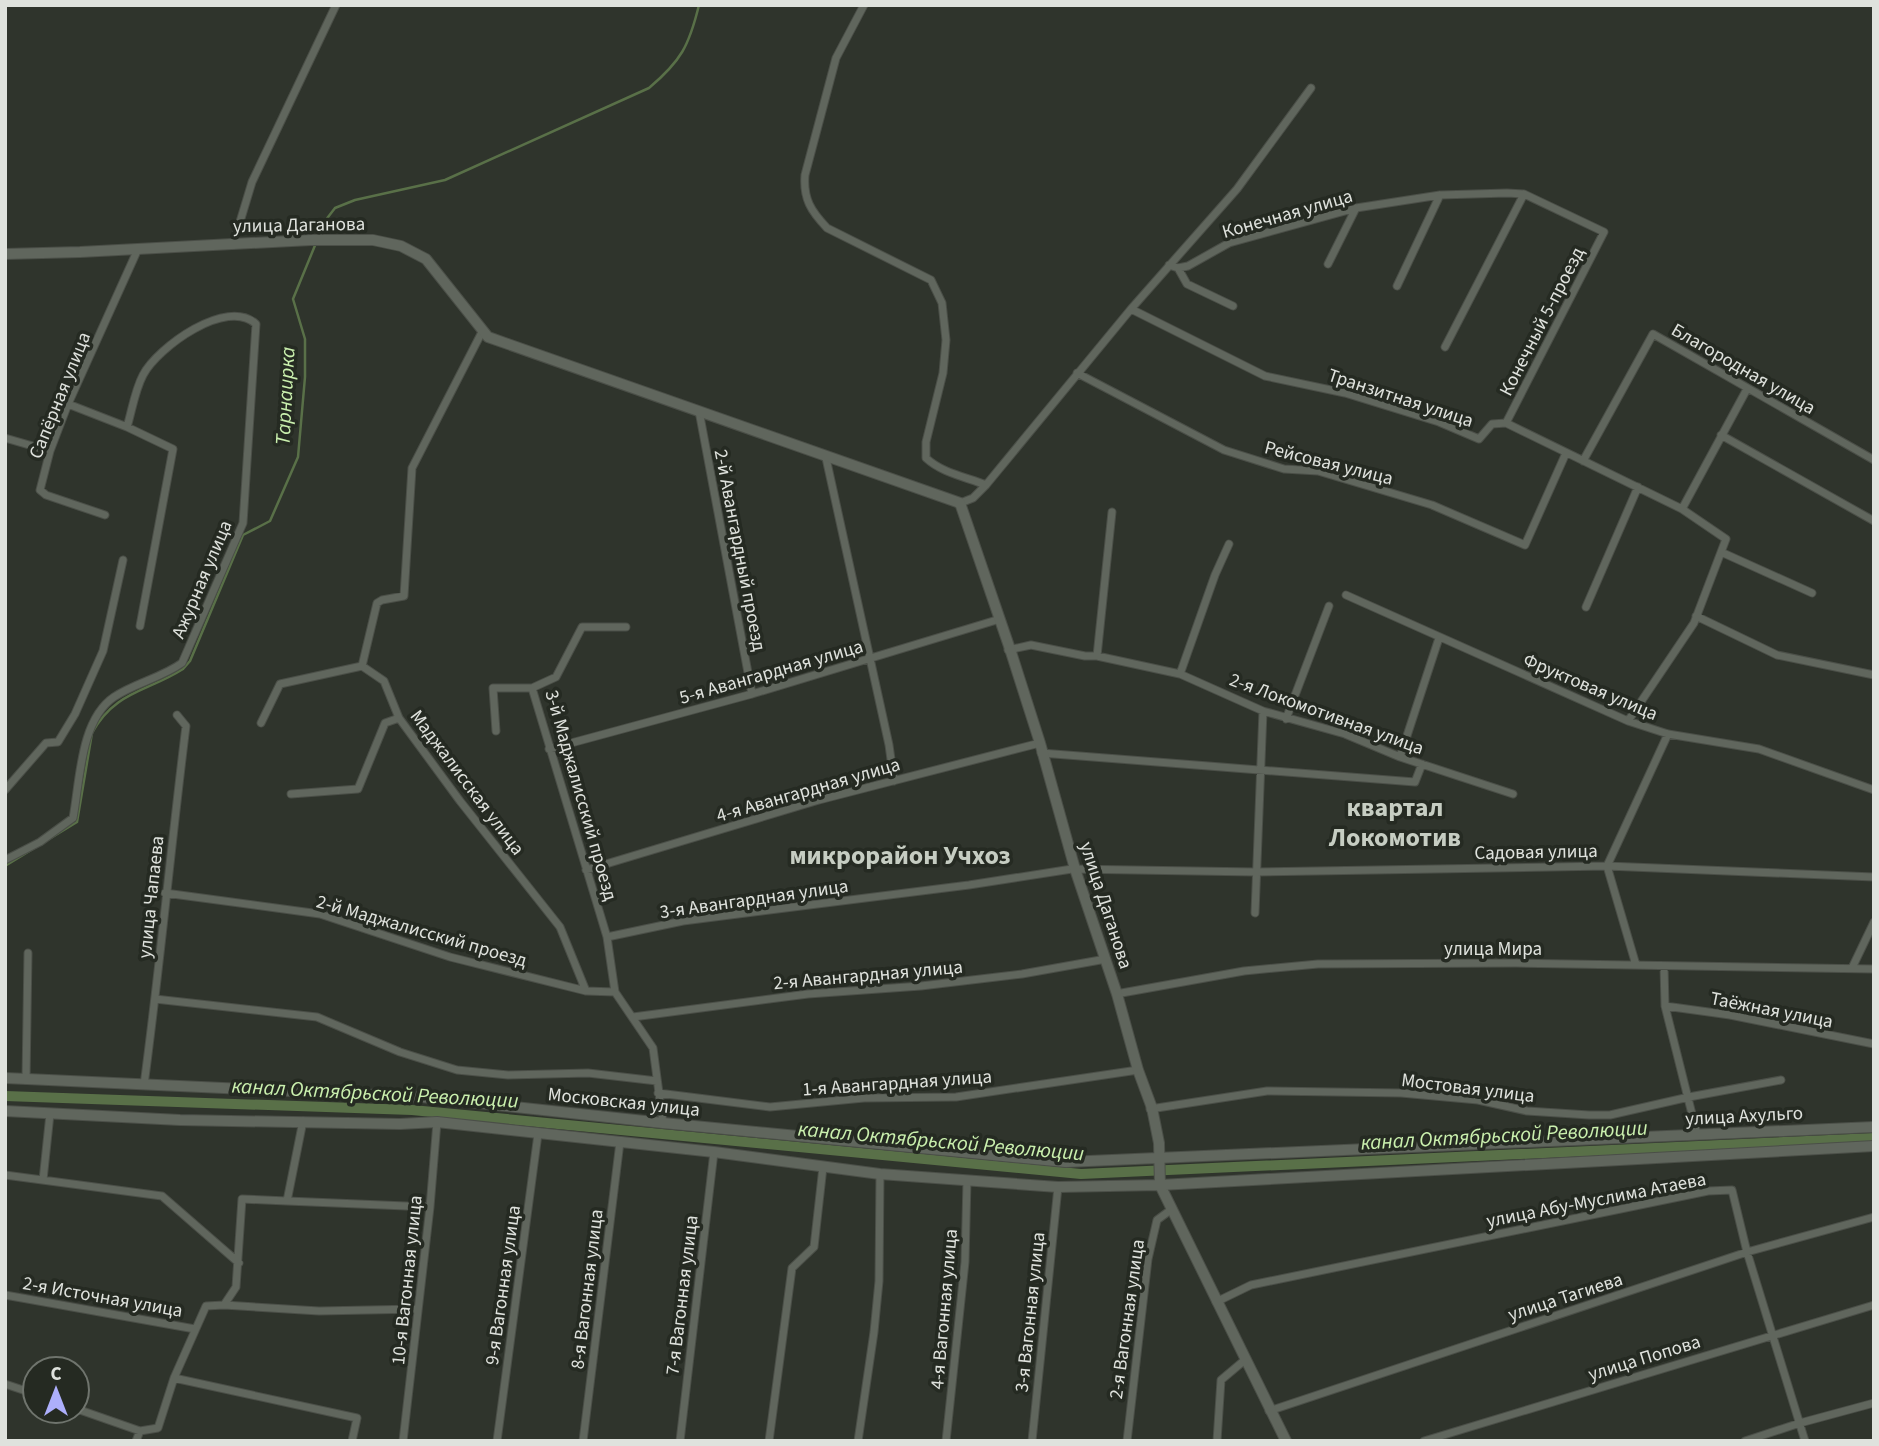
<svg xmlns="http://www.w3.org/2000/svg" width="1879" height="1446" viewBox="0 0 1879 1446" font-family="'Source Sans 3',sans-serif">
<rect width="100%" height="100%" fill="#2f342c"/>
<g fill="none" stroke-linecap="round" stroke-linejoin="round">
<path stroke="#597048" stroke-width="2.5" d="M 318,237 L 325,221 L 335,208 L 355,200 L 445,180 L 649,88 C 681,61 689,46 699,5
M 5,866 L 77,822 L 92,733 C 115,691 147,692 183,669 L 190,661 L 243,535 L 270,521 L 298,457 L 305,377 L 305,339 L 293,299 L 316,243"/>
<path stroke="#597048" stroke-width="10" d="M 5,1096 L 412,1110 L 1081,1174 L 1874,1138"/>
<g stroke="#4b4f48" stroke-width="9">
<path id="minor" d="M 864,5 L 836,58 L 805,175 C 803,199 811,211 827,228 L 931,280 L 942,303 L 946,340 L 943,373 L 926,442 L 926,458 C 942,473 966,477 986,485
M 233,245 L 252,182 L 336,5
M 1328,264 L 1356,208
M 1169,265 L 1178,268 L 1188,266 L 1229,243 L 1356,208 L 1440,195 L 1507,193 L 1524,194 L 1604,232 L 1506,423
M 1178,268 L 1187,284 L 1233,306
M 1397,286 L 1440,195
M 1131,309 L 1265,376 L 1345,393 L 1439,422 L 1479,439 L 1492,424 L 1506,423 L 1682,509 L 1726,539 L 1694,623 L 1628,721
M 483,330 L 412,468 L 404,596 L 382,600 L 377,603 L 362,666 L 384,681 L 399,718 L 460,801 L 560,927 L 586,991
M 1445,347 L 1524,194
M 1077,373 L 1224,450 L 1284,469 L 1318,471 L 1432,505 L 1525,545 L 1566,453
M 68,404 L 127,427 L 173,449 L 140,626
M 699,411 L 752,694
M 1721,435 L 1874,521
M 5,438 L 50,451
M 826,458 L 889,745 L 894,781
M 1583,461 L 1653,334 L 1874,460
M 958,504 L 973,498 L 986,485 L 1131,309 L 1237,189 L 1311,88
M 1682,509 L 1747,389
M 105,515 L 46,495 L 40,490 L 50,451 L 68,404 L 138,249
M 1721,552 L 1812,593
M 1346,595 L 1628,721 L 1668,734 L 1759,749 L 1874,790
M 1586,607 L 1638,487
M 1696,616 L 1777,655 L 1874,675
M 1008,650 L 1031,645 L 1085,656 L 1097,656 L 1180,674 L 1263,711 L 1345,734 L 1400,757 L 1513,794
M 1097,656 L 1112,512
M 1180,674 L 1215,575 L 1229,544
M 1286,719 L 1329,606
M 261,723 L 280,684 L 362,666
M 496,731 L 493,688 L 532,688
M 549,749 L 752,694 L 1000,619
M 1041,753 L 1415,782 L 1422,764
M 1400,757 L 1439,638
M 5,790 L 46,743 L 58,742 L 75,714 L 103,651 L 123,560
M 291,794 L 358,789 L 385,723 L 399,718
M 5,860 L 40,842 L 73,818 C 80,781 80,720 114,697 C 135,683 161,678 182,663 L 243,523 L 256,324 C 227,297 158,347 143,375 C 135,390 132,410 127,427
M 586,870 L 819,800 L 1040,743
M 165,893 L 320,914 L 450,957 L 586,991 L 615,992
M 1255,913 L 1263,711
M 607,937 L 683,921 L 969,885 L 1072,869 L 1256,872 L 1607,866 L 1874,877
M 1636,965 L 1607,866 L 1668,734
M 1664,966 L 1665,1006 L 1697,1134
M 1852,968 L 1874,922
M 615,992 L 607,937 L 532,688 L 556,677 L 582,627 L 626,627
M 615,992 L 653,1048 L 663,1123
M 1116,994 L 1244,971 L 1318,964 L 1516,963 L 1874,969
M 155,999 L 317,1017 L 400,1052 L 457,1070 L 508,1075 L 588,1073 L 657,1081
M 1665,1006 L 1730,1015 L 1874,1044
M 633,1017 L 808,994 L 921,986 L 1022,974 L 1106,959
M 26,1080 L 28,953
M 144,1085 C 160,966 171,846 186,726 L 177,715
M 658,1093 L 770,1107 L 864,1098 L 956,1097 L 1138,1070
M 1150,1109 L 1267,1091 L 1401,1093 L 1478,1100 L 1527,1111 L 1589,1115 L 1610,1115 L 1689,1097 L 1781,1080
M 5,1175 L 162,1196 L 239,1263
M 43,1180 L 50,1114
M 287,1201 L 430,1207
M 5,1295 L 195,1329
M 1216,1302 L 1251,1285 L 1708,1191 L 1732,1190 L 1747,1252 L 1805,1441
M 224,1305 L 319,1311 L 418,1309
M 174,1378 L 357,1418 L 352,1441
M 5,1384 L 35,1394
M 77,1409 L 140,1431
M 1269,1411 L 1747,1252 L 1874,1217
M 136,1441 L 140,1431 L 158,1428 L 174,1378 L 206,1306 L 224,1305 L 236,1287 L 242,1199 L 287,1201 L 303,1121
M 403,1441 L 430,1207 L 437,1122
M 497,1441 L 538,1134
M 583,1441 L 620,1142
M 680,1441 L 714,1152
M 769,1441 L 792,1268 L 814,1247 L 823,1167
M 858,1441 L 874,1332 L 879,1281 L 880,1174
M 946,1441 L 965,1262 L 967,1180
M 1032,1441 L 1058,1187
M 1127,1441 L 1148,1259 L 1157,1220 L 1172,1209
M 1217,1441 L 1221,1380 L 1246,1359
M 1424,1441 L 1874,1305
M 1745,1441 L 1800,1423 L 1874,1403"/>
</g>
<g stroke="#4b4f48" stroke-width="12">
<path id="secondary" d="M 5,254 L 80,252 L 311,240 L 373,240 L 401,246 L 426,259 L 488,337 L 960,503 L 1010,649 L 1040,743 L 1075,869 L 1117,994 L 1138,1070 L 1152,1108 L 1159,1143 L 1160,1185 L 1286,1441
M 5,1078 L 422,1097 L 663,1123 L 1066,1162 L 1874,1127
M 5,1111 L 180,1120 L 400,1124 L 437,1122 L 714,1152 L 880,1174 L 1058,1187 L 1160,1185 L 1874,1146"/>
</g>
<use href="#minor" stroke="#60665d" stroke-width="7"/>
<use href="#secondary" stroke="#60665d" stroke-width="10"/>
</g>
<g text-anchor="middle" stroke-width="7" stroke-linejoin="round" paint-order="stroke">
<g font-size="19" fill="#dfe2dd" stroke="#252a22">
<text transform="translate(1287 213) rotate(-16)" y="7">Конечная улица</text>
<text transform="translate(299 224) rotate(-1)" y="7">улица Даганова</text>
<text transform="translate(1541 321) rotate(-63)" y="7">Конечный 5-проезд</text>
<text transform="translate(1744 368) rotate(30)" y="7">Благородная улица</text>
<text transform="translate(59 395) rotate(-68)" y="7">Сапёрная улица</text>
<text transform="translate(1401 397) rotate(18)" y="7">Транзитная улица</text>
<text transform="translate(1329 462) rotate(14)" y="7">Рейсовая улица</text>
<text transform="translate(741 550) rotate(79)" y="7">2-й Авангардный проезд</text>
<text transform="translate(201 579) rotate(-67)" y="7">Ажурная улица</text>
<text transform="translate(771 671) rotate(-16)" y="7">5-я Авангардная улица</text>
<text transform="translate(1591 686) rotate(23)" y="7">Фруктовая улица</text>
<text transform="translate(1327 713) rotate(20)" y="7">2-я Локомотивная улица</text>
<text transform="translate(468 782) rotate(53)" y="7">Маджалисская улица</text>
<text transform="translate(808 789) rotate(-16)" y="7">4-я Авангардная улица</text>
<text transform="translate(582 795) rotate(74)" y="7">3-й Маджалисский проезд</text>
<text transform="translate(1536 851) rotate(-1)" y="7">Садовая улица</text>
<text transform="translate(150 897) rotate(-84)" y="7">улица Чапаева</text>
<text transform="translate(754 898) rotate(-8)" y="7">3-я Авангардная улица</text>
<text transform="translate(1107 905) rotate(72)" y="7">улица Даганова</text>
<text transform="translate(422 930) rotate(16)" y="7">2-й Маджалисский проезд</text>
<text x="1493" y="955">улица Мира</text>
<text transform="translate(868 974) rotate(-5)" y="7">2-я Авангардная улица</text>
<text transform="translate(1772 1009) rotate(11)" y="7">Таёжная улица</text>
<text transform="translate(897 1082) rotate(-4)" y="7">1-я Авангардная улица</text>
<text transform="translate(1468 1087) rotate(7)" y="7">Мостовая улица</text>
<text transform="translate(624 1101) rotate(6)" y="7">Московская улица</text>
<text transform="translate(1744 1115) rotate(-3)" y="7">улица Ахульго</text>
<text transform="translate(1596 1199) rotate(-11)" y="7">улица Абу-Муслима Атаева</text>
<text transform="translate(406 1280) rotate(-84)" y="7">10-я Вагонная улица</text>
<text transform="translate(502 1285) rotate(-82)" y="7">9-я Вагонная улица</text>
<text transform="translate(586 1289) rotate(-83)" y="7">8-я Вагонная улица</text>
<text transform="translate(681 1295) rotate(-83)" y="7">7-я Вагонная улица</text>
<text transform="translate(103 1296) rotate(10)" y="7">2-я Источная улица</text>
<text transform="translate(1565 1296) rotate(-18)" y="7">улица Тагиева</text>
<text transform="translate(943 1309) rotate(-85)" y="7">4-я Вагонная улица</text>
<text transform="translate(1029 1312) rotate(-84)" y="7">3-я Вагонная улица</text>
<text transform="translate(1126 1319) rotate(-82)" y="7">2-я Вагонная улица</text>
<text transform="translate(1644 1357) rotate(-17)" y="7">улица Попова</text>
</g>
<g font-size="21" font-style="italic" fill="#caf0ae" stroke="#252a22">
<text transform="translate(285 396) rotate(-87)" y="7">Тарнаирка</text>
<text transform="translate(375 1093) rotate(3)" y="7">канал Октябрьской Революции</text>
<text transform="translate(1504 1135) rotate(-3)" y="7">канал Октябрьской Революции</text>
<text transform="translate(941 1141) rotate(5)" y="7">канал Октябрьской Революции</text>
</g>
<g font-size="26" font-weight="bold" fill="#c6cdc2" stroke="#252a22">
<text x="1395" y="816">квартал<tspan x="1395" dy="30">Локомотив</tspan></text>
<text x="900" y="864">микрорайон Учхоз</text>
</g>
</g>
<rect width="1879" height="1446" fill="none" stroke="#dfe2dd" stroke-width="14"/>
<g transform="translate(56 1390)"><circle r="33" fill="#252a22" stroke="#6f746d" stroke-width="2"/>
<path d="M0-5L12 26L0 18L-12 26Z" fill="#adaffb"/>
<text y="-10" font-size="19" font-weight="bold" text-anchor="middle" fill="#dfe2dd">С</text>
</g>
</svg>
